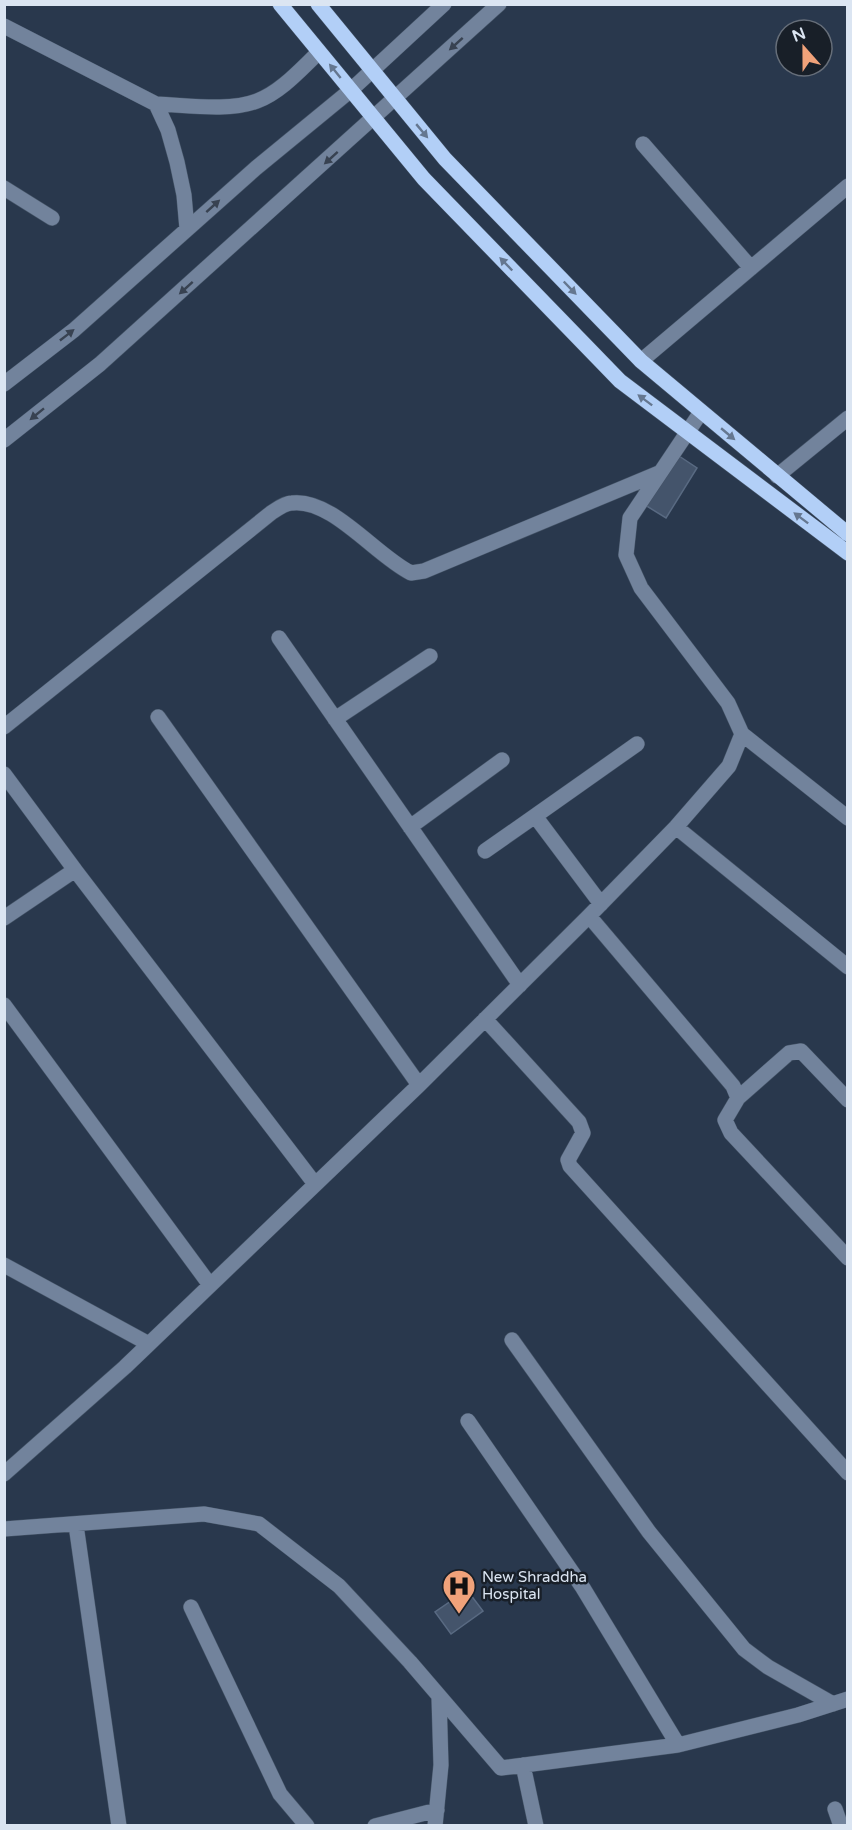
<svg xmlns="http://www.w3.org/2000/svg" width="852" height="1830" viewBox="0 0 852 1830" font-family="'Varela Round',sans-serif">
<rect width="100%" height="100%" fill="#29384d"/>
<path fill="#44546b" stroke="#596a82" stroke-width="1.5" d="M 676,454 L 697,468 L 666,518 L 645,505 Z
M 467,1590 L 483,1611 L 451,1634 L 435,1612 Z"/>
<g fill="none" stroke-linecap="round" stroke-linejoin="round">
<g stroke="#455467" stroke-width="16">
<path id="minor" d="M 4,26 L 156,104 L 168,130 L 177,162 L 184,195 L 187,229
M 156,104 C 187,105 228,112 257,101 C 281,92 301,69 319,52
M 643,144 L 751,268
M 4,188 L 52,218
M 641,361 L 848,186
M 4,384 L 74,330 L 256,168 L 351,90 L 444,4
M 4,440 L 100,364 L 499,4
M 777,476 L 848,418
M 279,638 L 520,985
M 158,717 L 419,1085
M 335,719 L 430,656
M 4,727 L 271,513 C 277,509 285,503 292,503 C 332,498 376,556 411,573 L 424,571 L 659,473
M 742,734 L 848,818
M 4,774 L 75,870
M 410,827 L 502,760
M 676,827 L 848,967
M 485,851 L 535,816
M 601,904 L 535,816 L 637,744
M 589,916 L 733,1086 L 738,1098
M 4,918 L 75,870 L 315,1184
M 4,1005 L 210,1285
M 485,1019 L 579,1122 L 583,1133 L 568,1160 L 570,1166 L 848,1473
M 848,1100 L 801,1051 L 789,1053 L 738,1098 L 725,1120 L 731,1133 L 848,1258
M 4,1265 L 149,1344
M 512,1340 L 649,1532 L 744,1649 L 768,1667 L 833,1704
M 468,1421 L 583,1588 L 678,1745
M 4,1474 L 125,1367 L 419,1085 L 589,916 L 676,827 L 729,766 L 742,734 L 728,703 L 641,588 L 626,555 L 630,518 L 701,412
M 76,1525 L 119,1826
M 4,1529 L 204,1514 L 259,1524 L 339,1586 L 410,1662 L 501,1768 L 678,1745 L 798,1715 L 848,1699
M 191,1607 L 280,1794 L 307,1826
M 523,1765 L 536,1826
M 835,1809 L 841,1826
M 375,1826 L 437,1810
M 435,1826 L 441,1765 L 439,1697"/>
</g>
<g stroke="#455467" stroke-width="16">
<path id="major" d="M 280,4 L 424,179 L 620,381 L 848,553
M 318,4 L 445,159 L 641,361 L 848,534"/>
</g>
<use href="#minor" stroke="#72839c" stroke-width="15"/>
<use href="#major" stroke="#b2cff7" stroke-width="15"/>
</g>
<defs><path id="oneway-solid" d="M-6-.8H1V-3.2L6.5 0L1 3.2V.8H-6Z" transform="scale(1.5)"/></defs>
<g fill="#384251">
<use href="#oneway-solid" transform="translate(456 44) rotate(138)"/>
<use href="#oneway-solid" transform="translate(331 158) rotate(138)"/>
<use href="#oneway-solid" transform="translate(213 206) rotate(-42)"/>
<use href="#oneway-solid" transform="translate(186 288) rotate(138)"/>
<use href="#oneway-solid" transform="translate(67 335) rotate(-38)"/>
<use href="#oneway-solid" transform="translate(37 414) rotate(141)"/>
</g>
<g fill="#657790">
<use href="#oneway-solid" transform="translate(335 71) rotate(-129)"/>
<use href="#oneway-solid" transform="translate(422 131) rotate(50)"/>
<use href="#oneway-solid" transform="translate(506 264) rotate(-134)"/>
<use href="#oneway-solid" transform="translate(570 288) rotate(46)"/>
<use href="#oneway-solid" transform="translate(645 400) rotate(-143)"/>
<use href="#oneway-solid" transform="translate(728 434) rotate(40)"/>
<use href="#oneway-solid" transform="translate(801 518) rotate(-143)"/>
</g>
<defs>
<g id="hospital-pin" transform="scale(1.725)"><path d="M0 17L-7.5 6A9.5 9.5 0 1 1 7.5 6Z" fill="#f0a27a" stroke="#181f28"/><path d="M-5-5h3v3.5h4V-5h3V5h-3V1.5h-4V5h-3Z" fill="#111"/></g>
</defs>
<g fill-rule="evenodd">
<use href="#hospital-pin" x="459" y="1586"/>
</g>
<g text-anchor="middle" stroke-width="5" stroke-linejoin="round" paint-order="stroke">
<g font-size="15" fill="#dbe5f2" stroke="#181f28" text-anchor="start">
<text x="482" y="1582">New Shraddha<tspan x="482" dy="17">Hospital</tspan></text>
</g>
</g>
<rect width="852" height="1830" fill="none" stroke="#dbe5f2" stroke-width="12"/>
<g transform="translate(804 48) rotate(339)"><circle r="28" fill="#181f28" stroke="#666e79" stroke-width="1.5"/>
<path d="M0-4.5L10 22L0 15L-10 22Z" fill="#f0a27a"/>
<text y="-9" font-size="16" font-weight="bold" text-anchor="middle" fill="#dbe5f2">N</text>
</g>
</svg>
